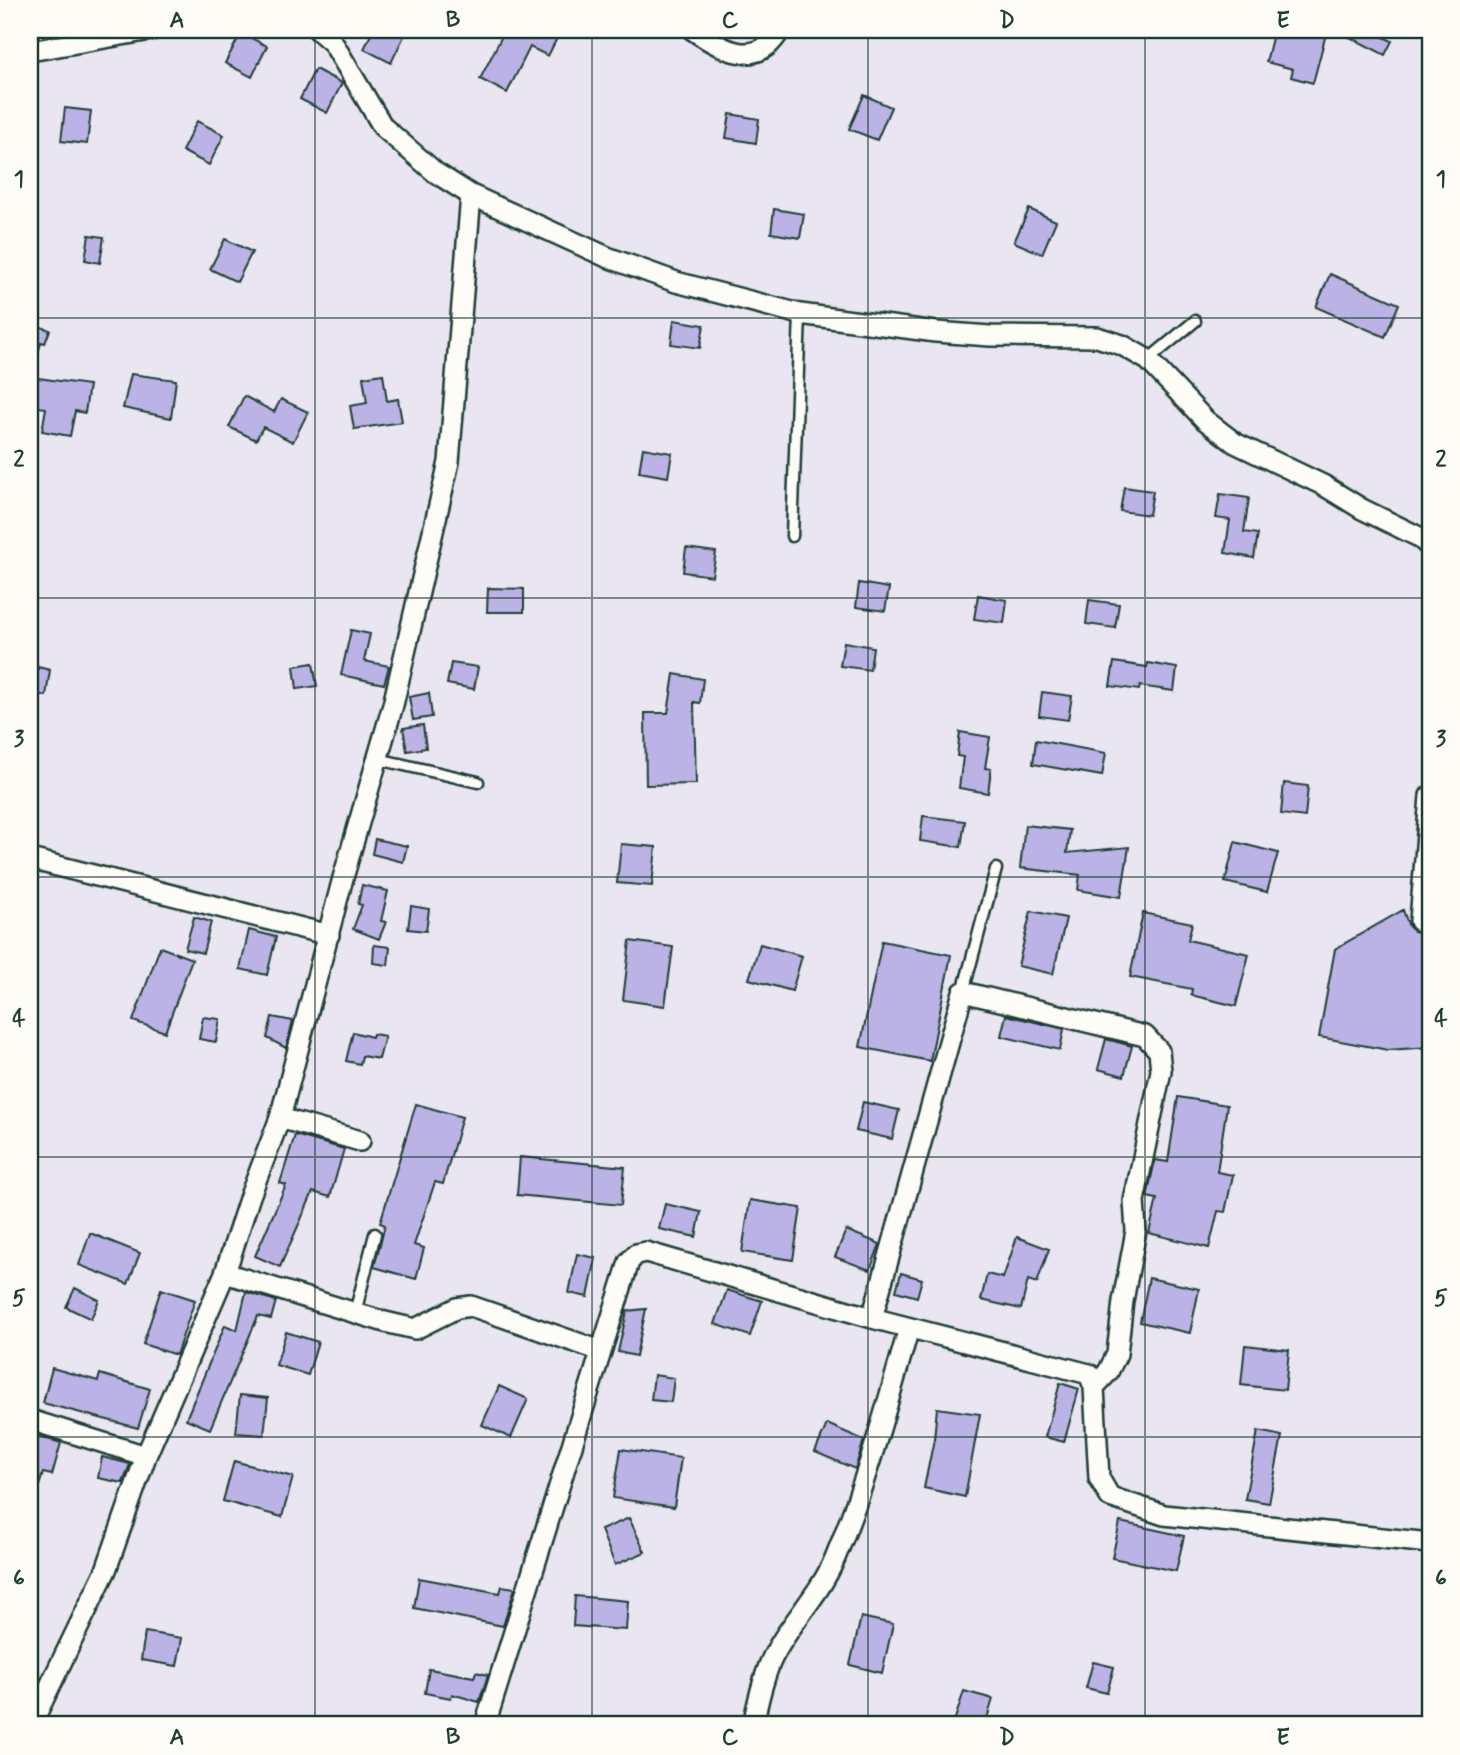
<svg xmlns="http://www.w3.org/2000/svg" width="1460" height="1755" viewBox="0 0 1460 1755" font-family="Mynerve,sans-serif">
<rect width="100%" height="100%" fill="#e9e6f2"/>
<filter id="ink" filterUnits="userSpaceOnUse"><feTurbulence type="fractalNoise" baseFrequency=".0143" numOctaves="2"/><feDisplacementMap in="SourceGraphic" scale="14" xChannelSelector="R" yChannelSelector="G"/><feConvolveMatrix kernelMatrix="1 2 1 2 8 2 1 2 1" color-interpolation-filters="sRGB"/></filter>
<g filter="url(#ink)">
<path fill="#bbb3e5" stroke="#1f3d34" stroke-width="2" d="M 373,30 L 407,30 L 391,63 L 364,49 Z
M 505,30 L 561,30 L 548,56 L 530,47 L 507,93 L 480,79 Z
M 1274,30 L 1327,30 L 1313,83 L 1291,77 L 1293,69 L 1266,62 Z
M 1336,30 L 1369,30 L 1392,41 L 1385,55 Z
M 241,33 L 267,46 L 252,77 L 225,63 Z
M 315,69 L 342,83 L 327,113 L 300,99 Z
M 864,95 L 891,107 L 877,140 L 849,129 Z
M 65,108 L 91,111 L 87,144 L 61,141 Z
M 730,114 L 759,119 L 756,143 L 726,138 Z
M 197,121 L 224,135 L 209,165 L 182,151 Z
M 774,209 L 804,214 L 800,238 L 771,233 Z
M 1029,209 L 1056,221 L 1042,254 L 1014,242 Z
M 89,235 L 104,237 L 100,263 L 85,260 Z
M 225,239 L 252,252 L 237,282 L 210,269 Z
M 1330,274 L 1399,304 L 1385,337 L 1316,307 Z
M 674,320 L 704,325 L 700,348 L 671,344 Z
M 30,323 L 50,330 L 45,343 L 41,342 L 34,369 L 30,369 Z
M 131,374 L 176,380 L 171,418 L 123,408 Z
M 383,374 L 387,401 L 398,399 L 402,422 L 354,429 L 350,406 L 367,403 L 363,377 Z
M 38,378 L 89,385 L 85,413 L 75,411 L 70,436 L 42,431 L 46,408 L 32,406 Z
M 244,396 L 274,412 L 281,399 L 308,412 L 293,442 L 263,427 L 256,440 L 229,427 Z
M 643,448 L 672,453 L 668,477 L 639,472 Z
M 1124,487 L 1153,491 L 1149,515 L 1120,511 Z
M 1220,494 L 1249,498 L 1244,532 L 1258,534 L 1254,558 L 1225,553 L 1230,520 L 1216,518 Z
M 686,548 L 716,552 L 712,576 L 683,572 Z
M 859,583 L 889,588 L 885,611 L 856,607 Z
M 488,588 L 524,589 L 524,612 L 487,612 Z
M 978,595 L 1007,600 L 1004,623 L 974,619 Z
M 1089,600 L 1119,604 L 1115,628 L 1086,624 Z
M 351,630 L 370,634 L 364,661 L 389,666 L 384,684 L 341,675 Z
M 844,642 L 873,647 L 870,670 L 840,666 Z
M 1114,662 L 1147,667 L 1148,663 L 1177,668 L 1174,691 L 1140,686 L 1139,690 L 1110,686 Z
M 313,663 L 317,686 L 297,689 L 294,666 Z
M 451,663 L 478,667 L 474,689 L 447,684 Z
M 38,667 L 50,670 L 46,696 L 30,692 L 30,668 L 38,669 Z
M 674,674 L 703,679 L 700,703 L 694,702 L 696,784 L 646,785 L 645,713 L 668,713 Z
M 1042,692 L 1072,696 L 1068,720 L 1039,716 Z
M 429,693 L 432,717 L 413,720 L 409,697 Z
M 423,725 L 426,748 L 407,751 L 403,728 Z
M 960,732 L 990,737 L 985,768 L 991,769 L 988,793 L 959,788 L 963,757 L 957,756 Z
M 1036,740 L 1106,753 L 1102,776 L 1033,764 Z
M 1284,783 L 1308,786 L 1305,817 L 1281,814 Z
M 923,816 L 965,821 L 961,847 L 920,841 Z
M 1025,825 L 1070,830 L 1067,853 L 1129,847 L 1121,897 L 1078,890 L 1080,875 L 1020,868 Z
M 375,839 L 407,846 L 403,862 L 372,854 Z
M 1235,842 L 1278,853 L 1267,892 L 1225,882 Z
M 621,844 L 656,847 L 652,886 L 617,883 Z
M 362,885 L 388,891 L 381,921 L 386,922 L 379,939 L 353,929 L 362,905 L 358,904 Z
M 411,906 L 429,909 L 426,931 L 408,929 Z
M 1403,910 L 1409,927 L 1414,931 L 1425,932 L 1430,928 L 1430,1047 L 1388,1050 L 1319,1037 L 1335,949 Z
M 1031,911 L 1066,918 L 1053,974 L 1018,966 Z
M 1143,913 L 1192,923 L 1188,940 L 1249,954 L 1236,1006 L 1191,995 L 1192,989 L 1130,977 Z
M 194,917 L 211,922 L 203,953 L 185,949 Z
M 249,930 L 276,937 L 267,975 L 240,969 Z
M 630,941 L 673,947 L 665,1006 L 623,1000 Z
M 882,941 L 951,955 L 930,1061 L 860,1047 Z
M 760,944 L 802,956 L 792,991 L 749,979 Z
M 374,945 L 390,947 L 388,965 L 373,963 Z
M 160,947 L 192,959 L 165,1032 L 133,1021 Z
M 1006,1015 L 1064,1029 L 1060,1050 L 1001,1036 Z
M 203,1017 L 220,1019 L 216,1042 L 199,1039 Z
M 272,1017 L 293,1021 L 286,1048 L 267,1038 Z
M 353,1032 L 372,1037 L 373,1034 L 385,1036 L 379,1059 L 362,1056 L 360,1064 L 346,1061 Z
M 1106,1039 L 1132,1046 L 1124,1076 L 1098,1069 Z
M 1178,1097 L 1227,1105 L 1217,1172 L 1233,1175 L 1225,1212 L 1218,1211 L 1209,1248 L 1149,1233 L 1157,1199 L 1147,1197 L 1155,1160 L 1168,1162 Z
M 863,1102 L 899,1110 L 892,1139 L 856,1131 Z
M 416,1104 L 462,1117 L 443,1184 L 435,1182 L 414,1245 L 424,1248 L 416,1279 L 374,1267 L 385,1225 L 380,1223 Z
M 295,1135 L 344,1149 L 330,1197 L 313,1192 L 280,1267 L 255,1256 L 286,1185 L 280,1183 Z
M 520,1157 L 625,1167 L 621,1205 L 517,1195 Z
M 750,1200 L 801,1208 L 793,1260 L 742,1252 Z
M 665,1204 L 701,1212 L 696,1237 L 659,1229 Z
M 846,1230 L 880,1244 L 870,1270 L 835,1257 Z
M 90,1233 L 140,1253 L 128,1284 L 79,1265 Z
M 1017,1237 L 1049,1249 L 1037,1283 L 1028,1280 L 1021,1309 L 981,1300 L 987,1274 L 1003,1278 Z
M 577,1254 L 596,1258 L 588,1297 L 569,1293 Z
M 901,1273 L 922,1279 L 917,1297 L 896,1291 Z
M 1149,1278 L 1199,1289 L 1190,1333 L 1140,1322 Z
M 75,1288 L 99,1300 L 91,1319 L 66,1307 Z
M 161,1289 L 195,1300 L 176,1355 L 143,1344 Z
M 727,1290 L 762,1301 L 750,1336 L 715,1324 Z
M 246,1292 L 276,1301 L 271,1319 L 258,1316 L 210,1429 L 186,1419 L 225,1325 L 237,1330 Z
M 646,1309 L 636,1356 L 618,1352 L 627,1311 Z
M 286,1332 L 318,1342 L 308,1375 L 276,1365 Z
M 1245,1345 L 1289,1350 L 1285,1390 L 1241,1385 Z
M 52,1368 L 98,1381 L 100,1374 L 150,1389 L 138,1428 L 43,1403 Z
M 654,1375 L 674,1378 L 671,1402 L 651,1400 Z
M 1060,1383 L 1079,1389 L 1064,1442 L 1045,1437 Z
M 499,1386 L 528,1399 L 511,1438 L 482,1425 Z
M 240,1395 L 268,1398 L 264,1435 L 236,1433 Z
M 937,1408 L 980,1414 L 965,1497 L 924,1488 L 934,1439 Z
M 827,1424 L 864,1440 L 855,1469 L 815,1452 Z
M 1258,1431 L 1282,1436 L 1269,1503 L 1245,1499 Z
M 30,1433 L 61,1443 L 52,1475 L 43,1473 L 33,1507 L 30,1506 Z
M 621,1449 L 681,1458 L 674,1507 L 613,1498 Z
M 102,1457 L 130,1464 L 123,1483 L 98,1478 Z
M 234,1461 L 293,1477 L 282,1517 L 223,1501 Z
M 629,1518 L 645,1552 L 615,1565 L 601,1530 Z
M 1120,1522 L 1184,1536 L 1176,1571 L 1112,1558 Z
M 419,1578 L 500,1593 L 502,1586 L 515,1588 L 503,1626 L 414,1608 Z
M 575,1596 L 628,1601 L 626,1630 L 573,1626 Z
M 861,1617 L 893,1624 L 882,1673 L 850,1665 Z
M 145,1632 L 182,1638 L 177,1666 L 141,1660 Z
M 1093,1662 L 1114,1667 L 1107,1693 L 1086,1688 Z
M 429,1669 L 474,1677 L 476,1672 L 488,1675 L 479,1702 L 452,1694 L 451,1698 L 425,1693 Z
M 964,1691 L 993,1699 L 985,1725 L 953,1725 Z"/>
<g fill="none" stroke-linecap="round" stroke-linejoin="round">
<g stroke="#1f3d34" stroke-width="15">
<path id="service" d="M 1148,360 L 1195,321
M 792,536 L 800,314
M 378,759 L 478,782
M 963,992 L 996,869
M 355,1313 L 375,1234"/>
</g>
<g stroke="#1f3d34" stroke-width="24">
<path id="minor" d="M 318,30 L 333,43 L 383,127 L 436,173 L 471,195 L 607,257 L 676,282 L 800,314 L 936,332 L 990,336 L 1097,337 L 1122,345 L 1148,360 L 1205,420 L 1235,443 L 1323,485 L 1362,509 L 1419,537 L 1430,547
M 693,30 C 722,50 757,70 780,30
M 30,51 L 151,30
M 30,859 L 329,935
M 1420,921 L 1430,796
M 280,1118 L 360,1141
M 225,1273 L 385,1322 L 415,1329 L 457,1308 L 471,1306 L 601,1351
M 872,1318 L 963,992 L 1145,1036 L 1159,1051 L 1161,1071 L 1134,1201 L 1136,1231 L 1123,1301 L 1117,1354 L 1108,1372 L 1094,1387
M 30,1420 L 146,1456
M 31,1725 L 106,1570 L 146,1456 L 225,1273 L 250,1196 L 280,1118 L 343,878 L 393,705 L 449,462 L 471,195
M 485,1725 L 629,1262 L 636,1254 L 646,1252 L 872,1318 L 1089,1374 L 1094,1387 L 1099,1478 L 1110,1497 L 1164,1515 L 1430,1543
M 753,1725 C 757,1705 762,1683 770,1663 C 787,1625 819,1597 835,1558 C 866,1484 887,1405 909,1328"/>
</g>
<use href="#service" stroke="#fdfcf7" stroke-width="10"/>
<use href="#minor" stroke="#fdfcf7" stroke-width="19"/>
</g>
</g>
<path fill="none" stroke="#1f3d34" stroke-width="2" stroke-opacity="0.55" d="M 315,30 L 315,1725M 592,30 L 592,1725M 868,30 L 868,1725M 1145,30 L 1145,1725M 30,318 L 1430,318M 30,598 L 1430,598M 30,877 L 1430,877M 30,1157 L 1430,1157M 30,1437 L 1430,1437"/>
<rect width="1460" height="1755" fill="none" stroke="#fdfcf7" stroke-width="77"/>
<rect x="38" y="38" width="1384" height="1678" fill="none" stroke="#1f3d34" stroke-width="2.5"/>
<g font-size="23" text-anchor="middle" font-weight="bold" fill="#1f3d34">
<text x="177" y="27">A</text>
<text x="453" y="27">B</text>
<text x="730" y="27">C</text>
<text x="1007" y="27">D</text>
<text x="1283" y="27">E</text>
<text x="19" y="186">1</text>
<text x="1441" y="186">1</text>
<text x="19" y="466">2</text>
<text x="1441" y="466">2</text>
<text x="19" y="746">3</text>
<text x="1441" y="746">3</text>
<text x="19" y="1025">4</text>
<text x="1441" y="1025">4</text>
<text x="19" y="1305">5</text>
<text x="1441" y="1305">5</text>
<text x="19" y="1585">6</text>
<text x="1441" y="1585">6</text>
<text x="177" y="1744">A</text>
<text x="453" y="1744">B</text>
<text x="730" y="1744">C</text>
<text x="1007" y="1744">D</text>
<text x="1283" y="1744">E</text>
</g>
</svg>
